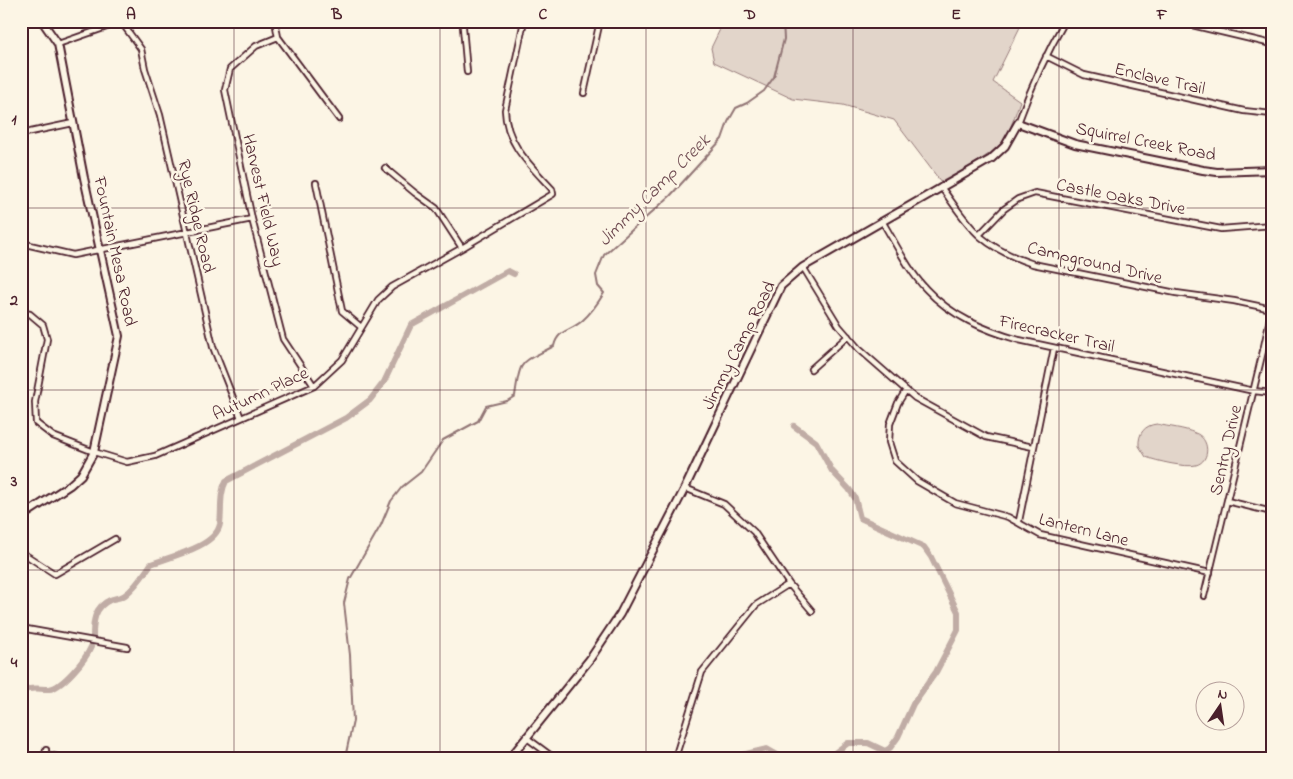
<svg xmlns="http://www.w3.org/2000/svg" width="1293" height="779" viewBox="0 0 1293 779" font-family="'Indie Flower',sans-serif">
<rect width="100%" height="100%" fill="#fcf5e5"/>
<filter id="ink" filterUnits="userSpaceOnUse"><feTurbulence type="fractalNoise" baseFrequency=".02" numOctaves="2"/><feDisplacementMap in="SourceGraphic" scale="10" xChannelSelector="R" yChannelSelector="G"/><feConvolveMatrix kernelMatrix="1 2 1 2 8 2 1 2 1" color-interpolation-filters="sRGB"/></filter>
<g filter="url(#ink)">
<path fill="#e2d5ca" stroke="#967a7a" d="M 724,21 L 1023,21 L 993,82 L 1020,101 C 1015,115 1011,129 1003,141 C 989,158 960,171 941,182 L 894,120 L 843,105 L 793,99 L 714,62 L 711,48 Z
M 1157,424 C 1169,427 1184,428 1195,433 C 1210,438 1211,461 1196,465 C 1186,468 1156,461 1146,457 L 1139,446 C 1138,433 1145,425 1157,424 Z"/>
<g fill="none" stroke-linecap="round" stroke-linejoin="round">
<path stroke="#917474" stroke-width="2" d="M 345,758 L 353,721 L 350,655 L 344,603 L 350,579 L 381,525 L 391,501 L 402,487 L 421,472 L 443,440 L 478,421 L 486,406 L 507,401 L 515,396 C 520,357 521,364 554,346 C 558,329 571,331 582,321 C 591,313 598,303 604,293 L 598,286 L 596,275 L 604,255 L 670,196 L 722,139 L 728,122 L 736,108 L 747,103 L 764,91 L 774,77 L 784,39 L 783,21"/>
<path stroke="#c0aca5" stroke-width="6" d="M 794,426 L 816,442 L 832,471 L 849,489 L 855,498 L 860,518 L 924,547 L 931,557 L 958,612 L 958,630 L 936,672 L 913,704 L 898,737 L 890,748 L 885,751 L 868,743 L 848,743 L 828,758
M 93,637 C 93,622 94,607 110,600 C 115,598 121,598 125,595 C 136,587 144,574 151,564 C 169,557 216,547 220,524 C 222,510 219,494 226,481 L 346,418 L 370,400 L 384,382 L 411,325 L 508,271 L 514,274
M 21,691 C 31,687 38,689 49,689 C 62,688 86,659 91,647
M 738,758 L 742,755 L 767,749 L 783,758"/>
<g stroke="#4a1f2b" stroke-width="8">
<path id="street" d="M 275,21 L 278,37 L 339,119
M 464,21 L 463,27 L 467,72
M 1175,21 L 1272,44
M 122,23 L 141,49 L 145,69 L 160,115 L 213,347 L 241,418
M 278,37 L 256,46 L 230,69 L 225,90 L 252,219 L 283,339 L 314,386
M 58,44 L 124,21
M 1046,56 L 1084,75 L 1244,111 L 1272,114
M 584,93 L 600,21
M 1018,123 C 1031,87 1046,54 1065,21
M 21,134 L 73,123
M 385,168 L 415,193 L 436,208 L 462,248
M 316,183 L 342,311 L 361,327
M 941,187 C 953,203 965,223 981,237 C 996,250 1015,258 1033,264 L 1176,293 L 1234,301 L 1272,309
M 882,221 C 896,244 908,270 926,289 C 951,316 984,330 1019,340 L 1254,391 L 1272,393
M 979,235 L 1004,209 L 1018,199 L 1035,193 L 1221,229 L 1272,225
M 21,243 L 73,255 L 252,219
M 803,267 L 839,326 L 859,349 L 915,398 L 986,437 L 1033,447
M 21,312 L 30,314 L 43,325 L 47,339 L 35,402 L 36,423 L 53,436 L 94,452 L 127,462 L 155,456 L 314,386 L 342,360 L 378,300 L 392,287 L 462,248 L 553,194 L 552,189 C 530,165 506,144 505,110 L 524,21
M 811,369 L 848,336
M 906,390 L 898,403 L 890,424 L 889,442 L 895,461 L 917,481 L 955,503 L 1008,517 L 1040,535 L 1210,573
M 1227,501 L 1272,512
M 1019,521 L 1054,348
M 21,552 L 55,574 L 115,539
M 789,584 L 812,611
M 1204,596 L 1263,351 L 1272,309
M 21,628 L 127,647
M 527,738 L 554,758
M 45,754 L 61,758
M 44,758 L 46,750
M 675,758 L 702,672 L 756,605 L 789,584 L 754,532 L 724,504 L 685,488"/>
</g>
<g stroke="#4a1f2b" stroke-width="10">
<path id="secondary" d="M 21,517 L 70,485 L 81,475 L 94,452 L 119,336 L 84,178 L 58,44 L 42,21
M 510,758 L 590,659 L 620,614 L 685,488 L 781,286 L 803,267 L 991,159 L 1005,146 L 1018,123 L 1075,144 L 1203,170 L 1217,172 L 1272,170"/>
</g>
<use href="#street" stroke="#fcf5e5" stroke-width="4.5"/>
<use href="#secondary" stroke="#fcf5e5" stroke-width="6"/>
</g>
</g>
<path fill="none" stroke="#4a1f2b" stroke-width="1" stroke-opacity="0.55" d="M 234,21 L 234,758M 440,21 L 440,758M 646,21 L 646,758M 853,21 L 853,758M 1059,21 L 1059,758M 21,208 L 1272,208M 21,390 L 1272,390M 21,570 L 1272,570"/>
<g text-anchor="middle" stroke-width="5" stroke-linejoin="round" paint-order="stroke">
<g font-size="18" fill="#4a1f2b" stroke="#fcf5e5">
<text transform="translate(1160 78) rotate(13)" y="6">Enclave Trail</text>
<text transform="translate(1146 141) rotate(11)" y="6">Squirrel Creek Road</text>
<text transform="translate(1121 196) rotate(11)" y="6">Castle Oaks Drive</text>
<text transform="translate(264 200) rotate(77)" y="6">Harvest Field Way</text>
<text transform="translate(197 216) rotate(77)" y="6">Rye Ridge Road</text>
<text transform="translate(116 251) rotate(78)" y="6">Fountain Mesa Road</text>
<text transform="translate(1095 262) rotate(13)" y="6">Campground Drive</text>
<text transform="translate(1057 333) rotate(13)" y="6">Firecracker Trail</text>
<text transform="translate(738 345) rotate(-63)" y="6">Jimmy Camp Road</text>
<text transform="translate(260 393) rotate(-25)" y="6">Autumn Place</text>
<text transform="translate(1225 450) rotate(-77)" y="6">Sentry Drive</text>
<text transform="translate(1084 529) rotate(14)" y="6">Lantern Lane</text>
</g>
<g font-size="19" font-style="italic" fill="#6d4950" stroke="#fcf5e5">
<text transform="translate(653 189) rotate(-45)" y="7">Jimmy Camp Creek</text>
</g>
</g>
<rect width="1293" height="779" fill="none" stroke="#fcf5e5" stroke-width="55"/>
<g transform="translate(1220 706) rotate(13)"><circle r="24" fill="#fcf5e5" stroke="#b59f9b"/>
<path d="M0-4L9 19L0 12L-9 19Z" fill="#4a1f2b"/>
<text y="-8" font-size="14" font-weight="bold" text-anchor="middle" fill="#4a1f2b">N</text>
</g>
<rect x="28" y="28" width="1238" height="724" fill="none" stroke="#4a1f2b" stroke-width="2"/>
<g font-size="16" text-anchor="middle" font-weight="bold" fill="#4a1f2b">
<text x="131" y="19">A</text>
<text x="337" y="19">B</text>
<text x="543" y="19">C</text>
<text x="750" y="19">D</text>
<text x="956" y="19">E</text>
<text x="1162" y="19">F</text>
<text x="14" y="124">1</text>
<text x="14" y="305">2</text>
<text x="14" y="486">3</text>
<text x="14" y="667">4</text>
</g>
</svg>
